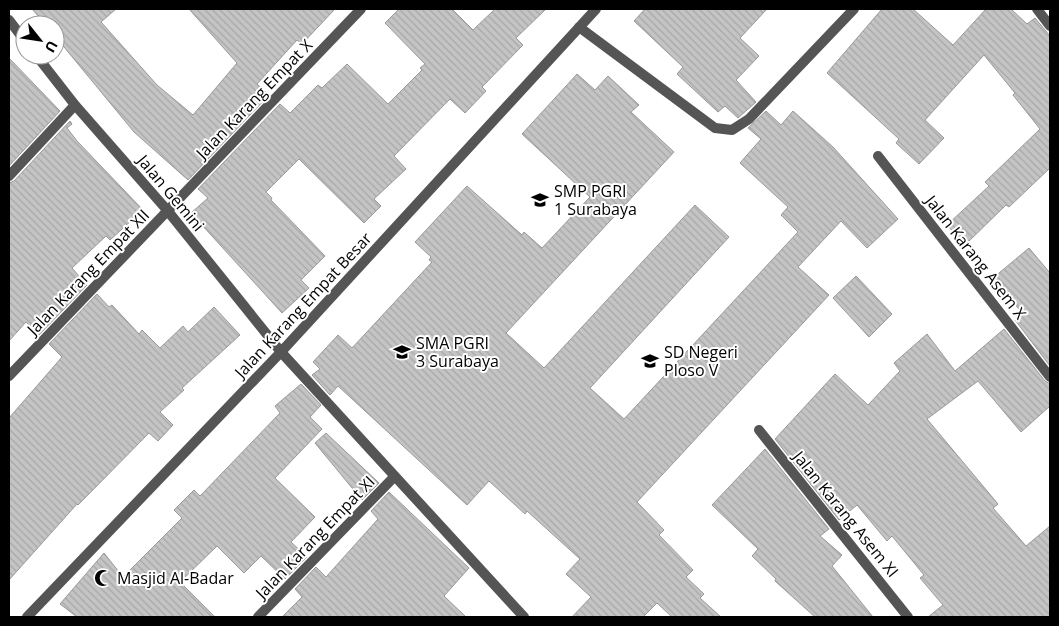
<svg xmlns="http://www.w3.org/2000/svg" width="1059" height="626" viewBox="0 0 1059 626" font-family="'Open Sans',sans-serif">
<defs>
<pattern id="building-back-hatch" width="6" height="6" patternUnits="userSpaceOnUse" patternTransform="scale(1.25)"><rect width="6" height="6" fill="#c4c4c4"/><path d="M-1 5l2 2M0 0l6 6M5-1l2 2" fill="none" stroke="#a7a7a7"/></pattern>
</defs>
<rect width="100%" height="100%" fill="#fff"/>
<path fill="url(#building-back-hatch)" stroke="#999" d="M 32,9 L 116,9 L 101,22 L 157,85 L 193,115 L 237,63 L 189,9 L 335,9 L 302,44 L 297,40 L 257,84 L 269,95 L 188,180 L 134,132 L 55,36 L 55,25 L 46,25 Z
M 399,9 L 452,9 L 473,30 L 495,9 L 546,9 L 516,38 L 523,45 L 482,87 L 486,91 L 465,113 L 450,99 L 394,156 L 406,169 L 374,199 L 381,206 L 364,223 L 299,159 L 266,192 L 272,198 L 271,200 L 325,256 L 301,280 L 309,288 L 282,313 L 191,213 L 208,198 L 198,189 L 280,104 L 290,113 L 318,85 L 322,88 L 347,64 L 388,104 L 422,70 L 420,68 L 425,64 L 385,23 Z
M 645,9 L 767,9 L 740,38 L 759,56 L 736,80 L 756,102 L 738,118 L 725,106 L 718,112 L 677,74 L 683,67 L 634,21 Z
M 882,9 L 913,9 L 953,45 L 986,9 L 1011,9 L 1027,24 L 1035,18 L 1050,36 L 1050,168 L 1009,207 L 1006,205 L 965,245 L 947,225 L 989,186 L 985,182 L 1040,129 L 1013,95 L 1015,93 L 984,55 L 925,120 L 944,138 L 919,164 L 896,143 L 899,139 L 827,73 Z
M 9,58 L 60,111 L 9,166 Z
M 577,74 L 595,90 L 608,76 L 639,105 L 631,112 L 674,152 L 506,333 L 544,368 L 695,205 L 729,237 L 590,388 L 624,419 L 798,232 L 781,215 L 788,207 L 740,163 L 761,139 L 748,128 L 766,111 L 781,125 L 793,111 L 833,147 L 898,219 L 867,248 L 841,221 L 798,267 L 829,295 L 637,502 L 664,530 L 659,535 L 693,570 L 686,577 L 704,594 L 700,598 L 721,617 L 672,617 L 657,603 L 643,617 L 572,617 L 591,597 L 566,574 L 580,559 L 527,511 L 525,514 L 489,481 L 467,505 L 338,386 L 330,395 L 312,375 L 320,369 L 313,362 L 338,335 L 352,348 L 432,262 L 429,260 L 431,257 L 415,242 L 467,186 L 522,235 L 524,232 L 542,248 L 590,197 L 522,134 Z
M 70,121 L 72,124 L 67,128 L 77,141 L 143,210 L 110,240 L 106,236 L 72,268 L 87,285 L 39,335 L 26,322 L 9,341 L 9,183 L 14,181 Z
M 1029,248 L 1050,273 L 1050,366 L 1015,320 L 1023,314 L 993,278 Z
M 856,276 L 892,314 L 869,337 L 833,298 Z
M 97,294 L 109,307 L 112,305 L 139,334 L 142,330 L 160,348 L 183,326 L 188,332 L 214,307 L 240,335 L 182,388 L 184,390 L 160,412 L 173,425 L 158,441 L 149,433 L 78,505 L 77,504 L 9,580 L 9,418 L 62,357 L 49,344 Z
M 1004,329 L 1045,381 L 1050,384 L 1050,406 L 1021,432 L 978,381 L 927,419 L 998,504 L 993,508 L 1026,546 L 1050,526 L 1050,617 L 928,617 L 943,605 L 920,578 L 924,575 L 892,536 L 887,541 L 857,505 L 839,520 L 775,439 L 835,374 L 868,405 L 900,371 L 894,363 L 927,334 L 955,371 Z
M 301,384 L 321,405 L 310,417 L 322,429 L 275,478 L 315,517 L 291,542 L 307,557 L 285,579 L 261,556 L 244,573 L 217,546 L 180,582 L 215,617 L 77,617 L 60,604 L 104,553 L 123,577 L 182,518 L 174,510 L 194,490 L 200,496 L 280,413 L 275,406 Z
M 326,433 L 379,483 L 362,500 L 315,443 Z
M 765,449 L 829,529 L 820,536 L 842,555 L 832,566 L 873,617 L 815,617 L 775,581 L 776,579 L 752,556 L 758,549 L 712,505 Z
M 389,492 L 469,568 L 444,596 L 466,617 L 282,617 L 302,597 L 295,589 L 316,567 L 326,577 L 378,519 L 371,511 Z"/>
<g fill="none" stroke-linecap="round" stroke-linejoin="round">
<path stroke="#555" stroke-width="10" d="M 1037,9 L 1050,26
M 9,20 L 25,41
M 579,27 L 715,128 L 732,130 L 749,119 L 854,9
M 36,55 L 75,105 L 167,210 L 281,352 L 524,617
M 878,156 L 1050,377
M 9,176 L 75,105
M 9,376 L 361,9
M 759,430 L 908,617
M 27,617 L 281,352 L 596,9
M 258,617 L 394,477"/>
</g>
<defs>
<g id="school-bare" transform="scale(1.35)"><path d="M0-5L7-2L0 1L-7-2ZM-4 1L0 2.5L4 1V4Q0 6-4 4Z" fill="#000" stroke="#fff" stroke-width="2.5" paint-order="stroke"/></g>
<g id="mosque-bare" transform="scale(1.35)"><path d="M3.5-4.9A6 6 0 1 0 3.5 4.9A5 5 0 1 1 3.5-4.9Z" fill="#000" stroke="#fff" stroke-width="2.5" paint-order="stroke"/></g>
</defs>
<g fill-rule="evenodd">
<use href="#school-bare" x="540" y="200"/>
<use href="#school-bare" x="402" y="352"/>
<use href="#school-bare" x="650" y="361"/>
<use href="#mosque-bare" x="103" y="578"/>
</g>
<g text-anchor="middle" stroke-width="4" stroke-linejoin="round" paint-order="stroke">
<g font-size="16" fill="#000" stroke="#fff">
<text transform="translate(254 99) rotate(-46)" y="6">Jalan Karang Empat X</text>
<text transform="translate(171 193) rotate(50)" y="6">Jalan Gemini</text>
<text transform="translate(976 257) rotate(52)" y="6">Jalan Karang Asem X</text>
<text transform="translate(88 272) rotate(-46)" y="6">Jalan Karang Empat XII</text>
<text transform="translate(303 305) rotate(-47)" y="6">Jalan Karang Empat Besar</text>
<text transform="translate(846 514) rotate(51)" y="6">Jalan Karang Asem XI</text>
<text transform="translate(315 537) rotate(-46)" y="6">Jalan Karang Empat XI</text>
</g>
<g font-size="16" fill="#000" stroke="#fff" text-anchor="start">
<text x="554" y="197">SMP PGRI<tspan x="554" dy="18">1 Surabaya</tspan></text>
<text x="416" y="349">SMA PGRI<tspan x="416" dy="18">3 Surabaya</tspan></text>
<text x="664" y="358">SD Negeri<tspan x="664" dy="18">Ploso V</tspan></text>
<text x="117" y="584">Masjid Al-Badar</text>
</g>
</g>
<rect width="1059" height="626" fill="none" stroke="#000000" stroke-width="20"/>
<g transform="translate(40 40) rotate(120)"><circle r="24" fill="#ffffff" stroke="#999999"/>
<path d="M0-4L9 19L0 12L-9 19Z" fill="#000000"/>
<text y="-8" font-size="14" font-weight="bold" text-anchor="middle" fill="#000000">U</text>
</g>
</svg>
